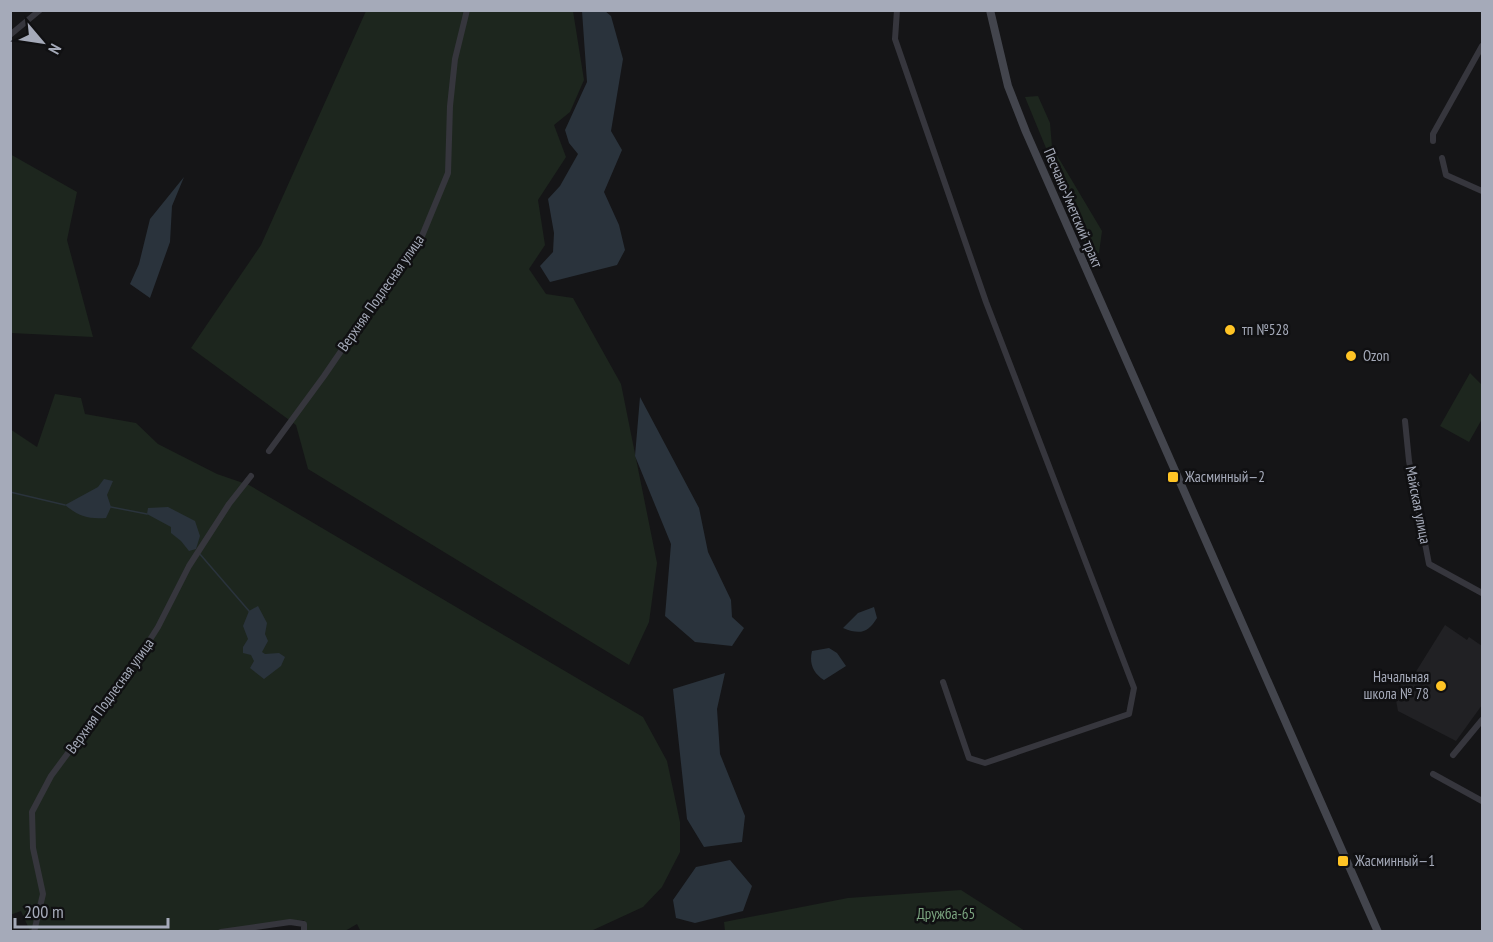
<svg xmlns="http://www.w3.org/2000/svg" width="1493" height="942" viewBox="0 0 1493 942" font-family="'PT Sans Narrow',sans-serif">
<rect width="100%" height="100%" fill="#151517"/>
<path fill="#212124" d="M 1445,625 L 1467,640 L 1469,637 L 1482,646 L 1482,705 L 1456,741 L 1398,711 L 1395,695 L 1407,675 L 1412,678 Z"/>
<path fill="#1d261e" d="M 366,11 L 573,11 L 584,80 L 570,112 L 554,125 L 566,157 L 538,200 L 545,245 L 529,269 L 546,294 L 573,298 L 621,384 L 657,563 L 649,622 L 629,665 L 308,469 L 296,425 L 191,348 L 261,245 Z
M 1038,96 L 1050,123 L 1052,147 L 1102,231 L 1099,253 L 1090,255 L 1025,97 Z
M 10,154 L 77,192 L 67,240 L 93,337 L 11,333 Z
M 1470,373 L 1482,385 L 1482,419 L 1469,442 L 1440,426 Z
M 55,394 L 81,398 L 85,414 L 136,423 L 158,444 L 217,474 L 249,485 L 643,717 L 667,761 L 680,822 L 680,852 L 662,887 L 643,907 L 591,931 L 361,932 L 357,924 L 345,931 L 305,932 L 304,920 L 217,932 L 30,931 L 21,911 L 10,915 L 10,429 L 37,447 Z
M 961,890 L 1025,931 L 725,931 L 724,922 L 848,898 Z"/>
<path fill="#2a333c" d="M 582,11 L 605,11 L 611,16 L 623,59 L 611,131 L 622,150 L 604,192 L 619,225 L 625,250 L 617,265 L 550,282 L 540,266 L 553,252 L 554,233 L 548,199 L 560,186 L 578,154 L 569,143 L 565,130 L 587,82 Z
M 184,177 L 172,206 L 170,242 L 150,298 L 130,284 L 139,264 L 150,219 Z
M 640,397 L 699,508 L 708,552 L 731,600 L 732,617 L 744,628 L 732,646 L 695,642 L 665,616 L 671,544 L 635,456 Z
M 104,479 L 113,481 L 107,495 L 111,507 L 106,518 C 88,519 80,517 65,505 L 98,487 Z
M 168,507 L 195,521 L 200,536 L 196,549 L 189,551 L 181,541 L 171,533 L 171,527 L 147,514 L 148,508 Z
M 258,606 L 267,623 L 265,634 L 268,641 L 262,652 L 265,654 L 279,653 L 285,657 L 281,666 L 264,679 L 250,668 L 254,661 L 251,655 L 243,653 L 243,647 L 248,639 L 243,626 L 249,611 Z
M 874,607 L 877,618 C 868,633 860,635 843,628 L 858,613 Z
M 829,648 L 837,653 L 846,666 L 824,680 C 813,673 809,663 812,651 Z
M 725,673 L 717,709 L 720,754 L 745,816 L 742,842 L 704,847 L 687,819 L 673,689 Z
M 730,860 L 752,886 L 743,911 L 695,923 L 676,918 L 673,900 L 696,867 Z"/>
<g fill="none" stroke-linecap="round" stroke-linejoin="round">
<path stroke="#2a333c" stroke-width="1.5" d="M 10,492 L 65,505
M 111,507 L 147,514
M 199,553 L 249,611"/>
<path stroke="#36363d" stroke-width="6" d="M 897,10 L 895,39 L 986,302 L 1134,688 L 1129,714 L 985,763 L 969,758 L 943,682
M 10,35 L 40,10
M 1433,141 L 1433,134 L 1482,46
M 1442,158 L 1446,175 L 1482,191
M 1405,421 L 1409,461 L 1429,564 L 1482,593
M 269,451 L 324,376 L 413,246 L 422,236 L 448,173 L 450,106 L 455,59 L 467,10
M 1453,755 L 1482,720
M 1433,774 L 1482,801
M 34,932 L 43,894 L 33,848 L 32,812 L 51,776 L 139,657 L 158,627 L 189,566 L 229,504 L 251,476
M 221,932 L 290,922 L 304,924 L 304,932"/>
<path stroke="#43454d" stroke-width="8" d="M 990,10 L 1008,86 L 1026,132 L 1378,932"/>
</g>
<g fill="#ffc425" stroke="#101012" stroke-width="2">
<circle cx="1230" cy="330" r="6"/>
<circle cx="1351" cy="356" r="6"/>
<rect x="1167" y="471" width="12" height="12" rx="3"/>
<circle cx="1441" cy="686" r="6"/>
<rect x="1337" y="855" width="12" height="12" rx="3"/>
</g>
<g text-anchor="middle" stroke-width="5" stroke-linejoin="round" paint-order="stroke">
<g font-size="15" fill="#a5aab9" stroke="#101012">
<text transform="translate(1073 208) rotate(67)" y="5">Песчано-Уметский тракт</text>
<text transform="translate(381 293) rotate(-55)" y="5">Верхняя Подлесная улица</text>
<text transform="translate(1418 505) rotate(79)" y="5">Майская улица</text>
<text transform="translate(110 696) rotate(-54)" y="5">Верхняя Подлесная улица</text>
</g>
<g font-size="15" fill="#a5aab9" stroke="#101012" text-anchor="start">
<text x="1242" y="335">тп №528</text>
<text x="1363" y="361">Ozon</text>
<text x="1185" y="482">Жасминный—2</text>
<text x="1429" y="682" text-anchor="end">Начальная<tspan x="1429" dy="17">школа № 78</tspan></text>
<text x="1355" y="866">Жасминный—1</text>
</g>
<g font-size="15" fill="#7ba580" stroke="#101012">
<text x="946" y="919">Дружба-65</text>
</g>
</g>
<rect width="1493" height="942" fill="none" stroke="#a5aab9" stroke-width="24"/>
<g transform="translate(42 42) rotate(119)" stroke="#101012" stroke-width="4.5" paint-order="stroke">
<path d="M0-4.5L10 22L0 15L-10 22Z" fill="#a5aab9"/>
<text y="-9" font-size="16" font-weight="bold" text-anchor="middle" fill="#a5aab9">N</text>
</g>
<path d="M15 918v9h153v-9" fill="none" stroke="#a5aab9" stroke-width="3"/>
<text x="24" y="918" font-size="18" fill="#a5aab9" stroke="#101012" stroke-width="4.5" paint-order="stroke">200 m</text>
</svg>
